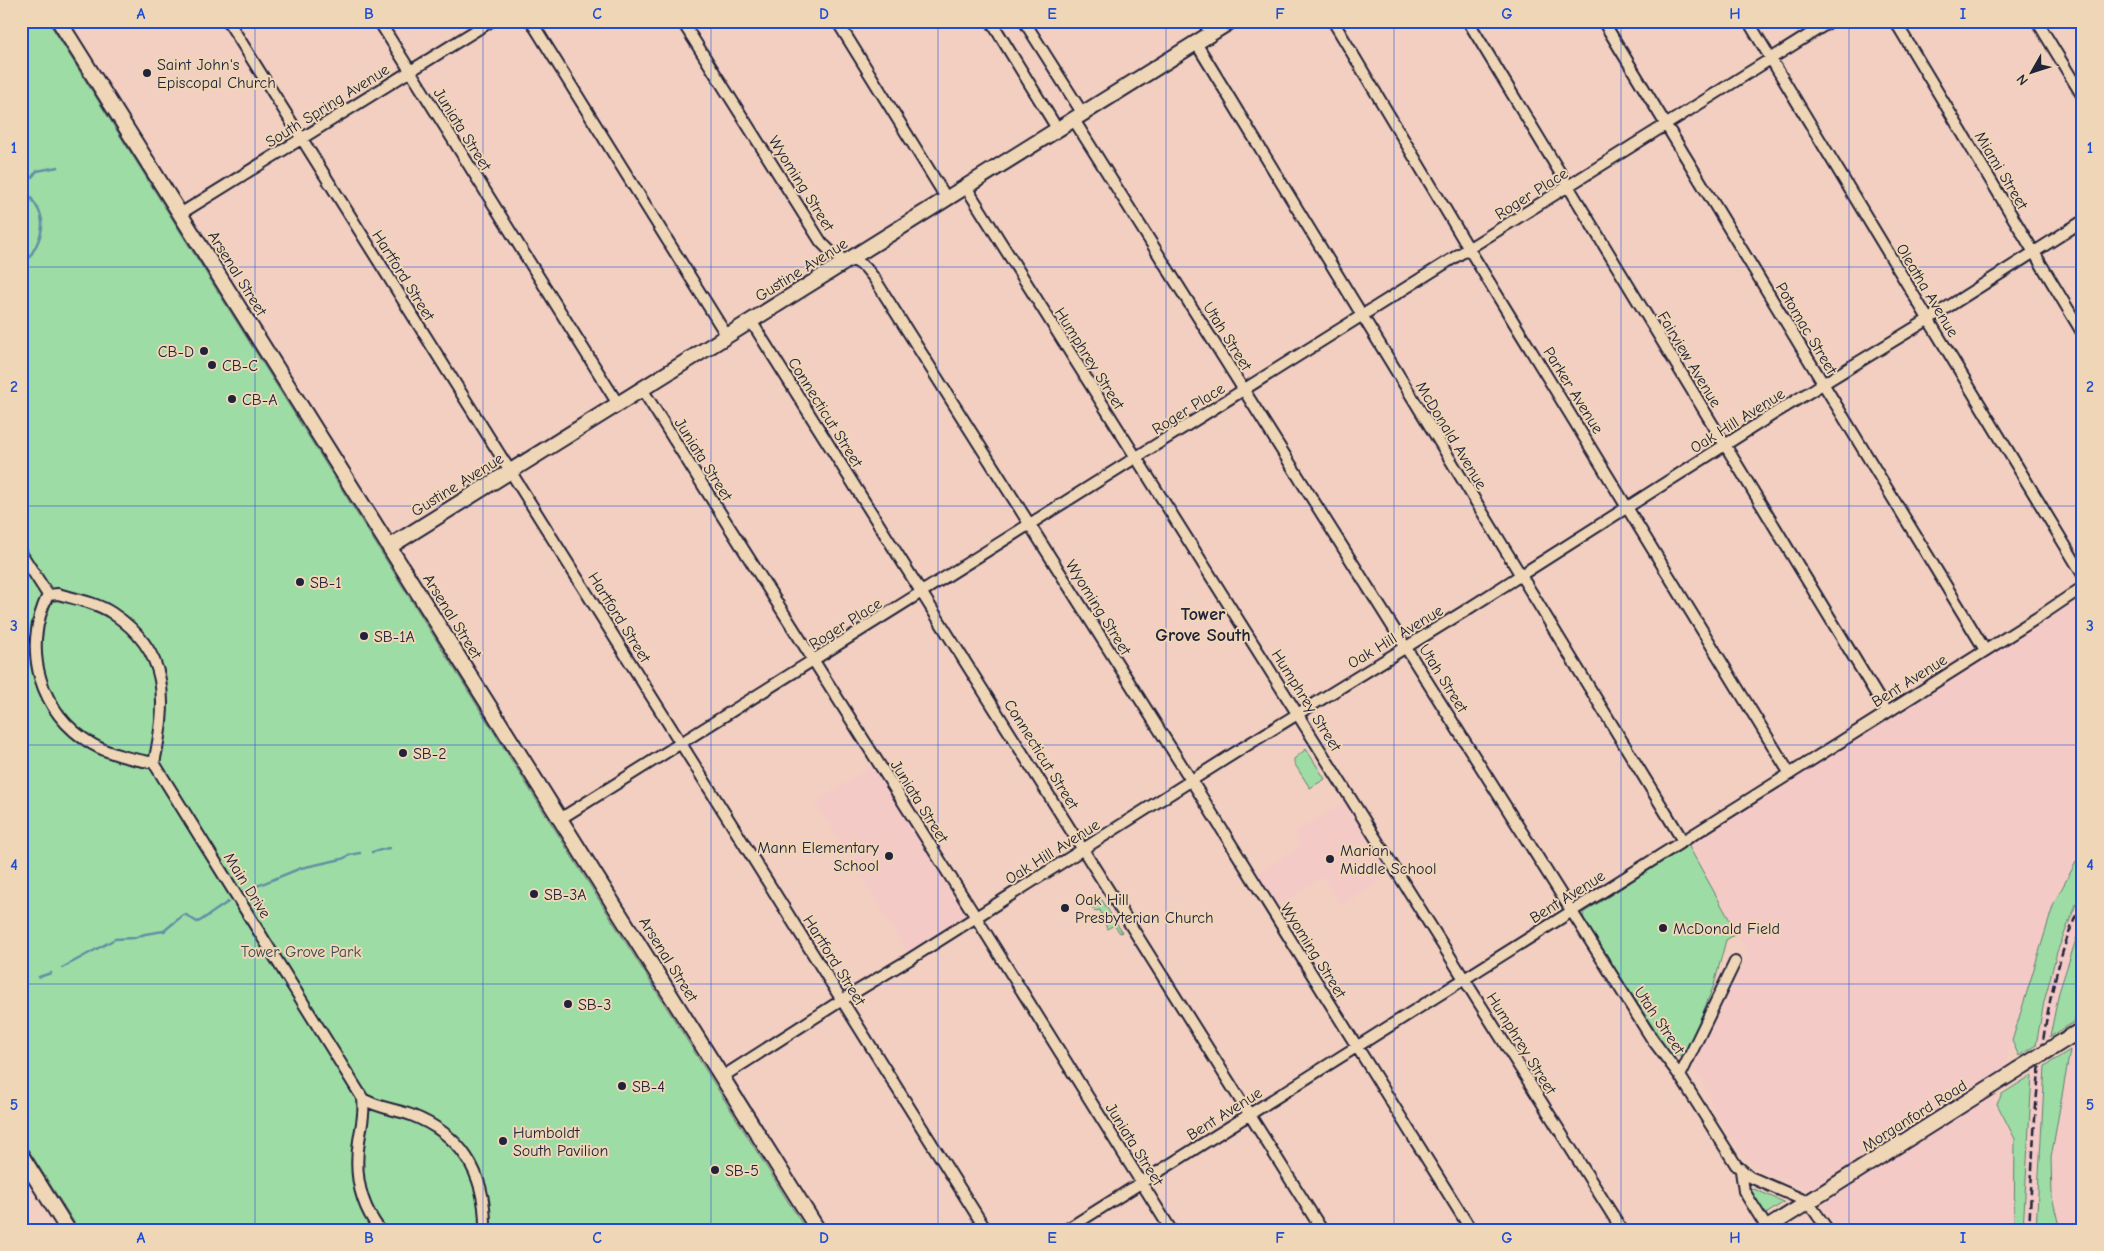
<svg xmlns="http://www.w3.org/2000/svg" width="2104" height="1251" viewBox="0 0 2104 1251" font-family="'Comic Neue',sans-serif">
<rect width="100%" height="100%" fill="#f2cfc0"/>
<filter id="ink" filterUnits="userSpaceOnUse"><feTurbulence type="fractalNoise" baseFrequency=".02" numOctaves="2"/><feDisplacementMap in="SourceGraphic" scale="10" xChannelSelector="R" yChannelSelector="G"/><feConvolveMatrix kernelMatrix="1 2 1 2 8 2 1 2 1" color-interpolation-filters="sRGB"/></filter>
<g filter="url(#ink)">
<path fill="#f4cac7" d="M 2083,595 L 2083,849 L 2054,903 L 2004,1069 L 1983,1081 L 2015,1139 L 2014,1230 L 1838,1230 L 1826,1211 L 1809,1191 L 1764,1172 L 1742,1155 L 1718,1117 L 1705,1087 L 1691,1064 L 1749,954 L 1688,845 Z
M 874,765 L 964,911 L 964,916 L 957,923 L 908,953 L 815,802 Z
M 1345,801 L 1391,875 L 1341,906 L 1323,877 L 1277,906 L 1256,873 L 1301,845 L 1294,833 Z
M 2083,887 L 2083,918 L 2059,992 L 2050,1037 L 2036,1045 L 2044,1002 L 2057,952 Z
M 2074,1045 L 2083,1047 L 2083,1230 L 2060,1230 L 2052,1197 L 2051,1158 L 2070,1047 Z
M 2045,1066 L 2036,1230 L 2023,1230 L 2032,1075 Z"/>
<path fill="#9ddca4" stroke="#607f70" d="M 21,21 L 48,21 L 806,1230 L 79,1230 L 21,1138 Z
M 1306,749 L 1325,779 L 1310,788 L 1294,763 L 1294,759 Z
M 1688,845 L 1737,933 L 1726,940 L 1714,985 L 1686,1054 L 1672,1057 L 1584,919 L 1583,913 Z
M 2083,849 L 2083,887 L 2057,952 L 2044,1002 L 2036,1045 L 2019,1056 L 2012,1041 L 2054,903 Z
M 1100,899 L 1102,900 L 1122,932 L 1120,933 L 1114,925 L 1107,929 L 1100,910 L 1095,911 L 1091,906 Z
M 2083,918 L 2083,991 L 2074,1022 L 2050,1037 L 2059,992 Z
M 2070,1050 L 2051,1158 L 2052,1197 L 2060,1230 L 2036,1230 L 2045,1066 Z
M 2032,1075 L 2023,1230 L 2014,1230 L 2015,1139 L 1997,1104 L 2002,1094 Z
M 1754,1189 L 1784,1202 L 1766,1214 L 1763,1214 L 1750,1193 L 1751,1190 Z"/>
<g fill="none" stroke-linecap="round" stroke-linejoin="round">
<path stroke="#6290a5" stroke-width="2.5" d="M 21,269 C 32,255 49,230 39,211 C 34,200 26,196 27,183 L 37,171 L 58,167
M 372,852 L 389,848
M 245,891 L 301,868 L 342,859 L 350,855 L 360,853
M 62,968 L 115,939 L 134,938 L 145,934 L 164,931 L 183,915 L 186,915 L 197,922 L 200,921 L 228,902
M 39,977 L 51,973"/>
<g stroke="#22223b" stroke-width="14">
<path id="street" d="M 228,21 L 986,1230
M 379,21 L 618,404
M 531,21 L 727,336
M 682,21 L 821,242 L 833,254 L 848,261 L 855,261 L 865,267 L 874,278 L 1198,791 L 1471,1230
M 837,21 L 947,199
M 991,21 L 1058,130
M 1024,21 L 1083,114
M 1203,21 L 1211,34
M 1333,21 L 1469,249 L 1790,774
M 1468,21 L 1887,712
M 1603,21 L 1985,650
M 1748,21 L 2083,575
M 1895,21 L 2083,334
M 2037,21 L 2083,97
M 1196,43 L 1683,841
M 1074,120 L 1652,1039 L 1680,1076 L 1736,1165 L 1750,1177 L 1808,1202 L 1828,1230
M 966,187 L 1622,1230
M 180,214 L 491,21
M 751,321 L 1322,1230
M 642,389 L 972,911 L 1171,1230
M 21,553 L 48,595
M 58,594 C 76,599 97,603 112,613 C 171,652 167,702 154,763 C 133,759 111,755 92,744 C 40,714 21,649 48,595 Z
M 154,763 L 363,1099 C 378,1108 395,1109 411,1115 C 463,1135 486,1175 485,1230
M 560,819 L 1831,21
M 1680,1076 L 1735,962
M 722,1077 L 842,1000 L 910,959 L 1244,747 L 1463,612 L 1775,413 L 1921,324 L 2083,221
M 363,1099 C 365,1114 361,1127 359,1141 C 354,1173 360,1204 380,1230
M 1741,1171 L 1744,1191 L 1767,1228
M 1066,1230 L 2037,618 L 2083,587"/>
</g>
<g stroke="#22223b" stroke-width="18">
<path id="secondary" d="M 59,21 L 818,1230
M 389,547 L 1231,21
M 2071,1036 L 2083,1029
M 21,1155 L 68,1230
M 1764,1230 L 2017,1070"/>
</g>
<use href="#street" stroke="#efd6b7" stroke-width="10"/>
<use href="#secondary" stroke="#efd6b7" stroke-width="14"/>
<path stroke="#22223b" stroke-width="2.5" stroke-dasharray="8 4" stroke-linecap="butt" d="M 2029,1230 C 2035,1122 2035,1000 2083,900"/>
<g stroke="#22223b" stroke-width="18" stroke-linecap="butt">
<path id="secondary-bridge" d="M 2017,1070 L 2071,1036"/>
</g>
<use href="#secondary-bridge" stroke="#efd6b7" stroke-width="14"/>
</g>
</g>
<path fill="none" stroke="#1d4ed8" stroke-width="1" stroke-opacity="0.55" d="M 255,21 L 255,1230M 483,21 L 483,1230M 711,21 L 711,1230M 938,21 L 938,1230M 1166,21 L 1166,1230M 1394,21 L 1394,1230M 1621,21 L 1621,1230M 1849,21 L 1849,1230M 21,267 L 2083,267M 21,506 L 2083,506M 21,745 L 2083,745M 21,984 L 2083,984"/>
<g fill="#22223b" stroke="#efd6b7" stroke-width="2">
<circle cx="147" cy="73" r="5"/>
<circle cx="204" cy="351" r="5"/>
<circle cx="212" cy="365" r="5"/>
<circle cx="232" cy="399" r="5"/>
<circle cx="300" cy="582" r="5"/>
<circle cx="364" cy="636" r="5"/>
<circle cx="403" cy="753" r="5"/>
<circle cx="889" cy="856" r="5"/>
<circle cx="1330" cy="859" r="5"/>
<circle cx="534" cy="894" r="5"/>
<circle cx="1065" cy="908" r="5"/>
<circle cx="1663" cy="928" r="5"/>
<circle cx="568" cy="1004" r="5"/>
<circle cx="622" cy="1086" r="5"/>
<circle cx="503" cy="1141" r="5"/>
<circle cx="715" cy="1170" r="5"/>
</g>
<g text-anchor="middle" stroke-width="4" stroke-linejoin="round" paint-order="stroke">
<g font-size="16" fill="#22223b" stroke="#efd6b7" text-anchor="start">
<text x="157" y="70">Saint John's<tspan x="157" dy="18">Episcopal Church</tspan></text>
<text x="194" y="357" text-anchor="end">CB-D</text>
<text x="222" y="371">CB-C</text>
<text x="242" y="405">CB-A</text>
<text x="310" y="588">SB-1</text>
<text x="374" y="642">SB-1A</text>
<text x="413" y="759">SB-2</text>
<text x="879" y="853" text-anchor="end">Mann Elementary<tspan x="879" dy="18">School</tspan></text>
<text x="1340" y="856">Marian<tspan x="1340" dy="18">Middle School</tspan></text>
<text x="544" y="900">SB-3A</text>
<text x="1075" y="905">Oak Hill<tspan x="1075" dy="18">Presbyterian Church</tspan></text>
<text x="1673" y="934">McDonald Field</text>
<text x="578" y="1010">SB-3</text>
<text x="632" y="1092">SB-4</text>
<text x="513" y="1138">Humboldt<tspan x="513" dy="18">South Pavilion</tspan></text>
<text x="725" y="1176">SB-5</text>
</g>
<g font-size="16" fill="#22223b" stroke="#efd6b7">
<text transform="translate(327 105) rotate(-32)" y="6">South Spring Avenue</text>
<text transform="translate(463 129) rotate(58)" y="6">Juniata Street</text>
<text transform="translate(2002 170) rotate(59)" y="6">Miami Street</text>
<text transform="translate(802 183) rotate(58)" y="6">Wyoming Street</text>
<text transform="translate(1531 193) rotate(-32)" y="6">Roger Place</text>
<text transform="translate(801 269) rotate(-32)" y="6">Gustine Avenue</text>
<text transform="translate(238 273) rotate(58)" y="6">Arsenal Street</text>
<text transform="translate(404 275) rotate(58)" y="6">Hartford Street</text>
<text transform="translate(1928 290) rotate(59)" y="6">Oleatha Avenue</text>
<text transform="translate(1807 328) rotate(59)" y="6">Potomac Street</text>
<text transform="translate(1228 336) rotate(58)" y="6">Utah Street</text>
<text transform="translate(1090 358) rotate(58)" y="6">Humphrey Street</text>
<text transform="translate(1690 359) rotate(59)" y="6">Fairview Avenue</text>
<text transform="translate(1574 390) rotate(58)" y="6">Parker Avenue</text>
<text transform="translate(1188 408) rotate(-32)" y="6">Roger Place</text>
<text transform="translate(826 412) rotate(58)" y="6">Connecticut Street</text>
<text transform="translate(1737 420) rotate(-32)" y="6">Oak Hill Avenue</text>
<text transform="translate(1452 435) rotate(59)" y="6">McDonald Avenue</text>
<text transform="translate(704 459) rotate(58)" y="6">Juniata Street</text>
<text transform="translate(457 484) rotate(-32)" y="6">Gustine Avenue</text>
<text transform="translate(1099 607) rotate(58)" y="6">Wyoming Street</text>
<text transform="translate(453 616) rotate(58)" y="6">Arsenal Street</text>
<text transform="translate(620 617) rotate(58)" y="6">Hartford Street</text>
<text transform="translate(845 623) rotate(-32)" y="6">Roger Place</text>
<text transform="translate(1395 636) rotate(-31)" y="6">Oak Hill Avenue</text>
<text transform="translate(1444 678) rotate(58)" y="6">Utah Street</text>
<text transform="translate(1909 680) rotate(-32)" y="6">Bent Avenue</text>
<text transform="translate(1307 700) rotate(58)" y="6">Humphrey Street</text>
<text transform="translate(1042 754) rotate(58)" y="6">Connecticut Street</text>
<text transform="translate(920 801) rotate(58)" y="6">Juniata Street</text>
<text transform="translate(1052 851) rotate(-32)" y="6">Oak Hill Avenue</text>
<text transform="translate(248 885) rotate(58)" y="6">Main Drive</text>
<text transform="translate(1567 896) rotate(-32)" y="6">Bent Avenue</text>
<text transform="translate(1314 950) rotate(58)" y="6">Wyoming Street</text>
<text transform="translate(669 959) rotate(58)" y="6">Arsenal Street</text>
<text transform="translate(835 960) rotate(58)" y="6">Hartford Street</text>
<text transform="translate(1660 1020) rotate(56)" y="6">Utah Street</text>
<text transform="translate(1522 1043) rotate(58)" y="6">Humphrey Street</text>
<text transform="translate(1224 1113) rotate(-32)" y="6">Bent Avenue</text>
<text transform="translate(1914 1115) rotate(-32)" y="6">Morganford Road</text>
<text transform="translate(1135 1144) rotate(58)" y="6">Juniata Street</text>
</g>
<g font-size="16" fill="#3b4750" stroke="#efd6b7">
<text x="301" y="957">Tower Grove Park</text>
</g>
<g font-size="18" font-weight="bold" fill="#22223b" stroke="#efd6b7">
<text x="1203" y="620">Tower<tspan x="1203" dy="21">Grove South</tspan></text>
</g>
</g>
<rect width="2104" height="1251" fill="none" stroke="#efd6b7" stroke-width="55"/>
<g transform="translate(2032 72) rotate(231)" stroke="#efd6b7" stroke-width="4" paint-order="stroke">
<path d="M0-4L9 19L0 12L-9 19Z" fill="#22223b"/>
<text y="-8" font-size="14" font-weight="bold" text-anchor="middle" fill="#22223b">N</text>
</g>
<rect x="28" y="28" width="2048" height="1196" fill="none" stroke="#1d4ed8" stroke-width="2"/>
<g font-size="16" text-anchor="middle" font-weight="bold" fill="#1d4ed8">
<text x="141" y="19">A</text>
<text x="369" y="19">B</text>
<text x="597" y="19">C</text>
<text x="824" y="19">D</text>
<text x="1052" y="19">E</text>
<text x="1280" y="19">F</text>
<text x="1507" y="19">G</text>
<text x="1735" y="19">H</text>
<text x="1963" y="19">I</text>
<text x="14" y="153">1</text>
<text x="2090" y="153">1</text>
<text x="14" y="392">2</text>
<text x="2090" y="392">2</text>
<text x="14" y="631">3</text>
<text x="2090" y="631">3</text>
<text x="14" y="870">4</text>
<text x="2090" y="870">4</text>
<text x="14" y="1110">5</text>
<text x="2090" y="1110">5</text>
<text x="141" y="1243">A</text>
<text x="369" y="1243">B</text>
<text x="597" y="1243">C</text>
<text x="824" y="1243">D</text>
<text x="1052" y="1243">E</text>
<text x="1280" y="1243">F</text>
<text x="1507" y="1243">G</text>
<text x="1735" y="1243">H</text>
<text x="1963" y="1243">I</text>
</g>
</svg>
